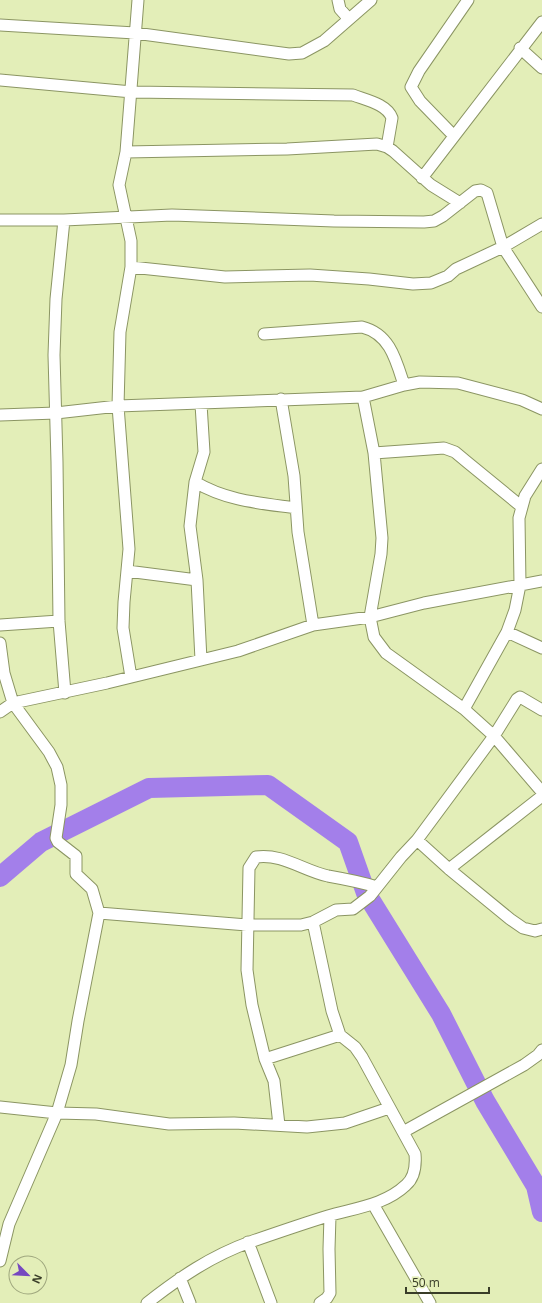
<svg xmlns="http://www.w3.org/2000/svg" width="542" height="1303" viewBox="0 0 542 1303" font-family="'Open Sans',sans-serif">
<rect width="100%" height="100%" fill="#e3eeb8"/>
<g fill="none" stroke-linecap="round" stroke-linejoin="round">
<path stroke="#a37fea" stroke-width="20" d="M 0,877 L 41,842 L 149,788 L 268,785 L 348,842 L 366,893 L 441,1014 L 485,1101 L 536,1186 L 542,1212"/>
<g stroke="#8b9563" stroke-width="13">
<path id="minor" d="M 338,0 L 340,9 L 348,18
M 0,25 L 135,33 L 289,54 L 302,53 L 324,41 L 371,0
M 520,48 L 542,68
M 0,80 L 132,92 L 353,95 C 366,100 387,104 392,118 L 387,147
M 454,136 L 420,101 L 411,87 L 419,71 L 468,0
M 126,152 L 287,149 L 377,144 L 387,147 L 393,151 L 431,185 L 460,203
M 422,178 L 542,22
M 0,220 L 64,220 L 172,215 L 334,221 L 424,222 L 434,221 L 443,216 L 475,191 L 481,190 L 487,193 L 503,247 L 542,307
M 64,220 L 56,299 L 54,355 L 57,462 L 59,621 L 65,693
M 131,267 L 225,277 L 310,275 L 369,279 L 413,284 L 431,283 L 448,276 L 456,269 L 503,247 L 542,224
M 264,334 L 362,327 C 390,334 396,360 404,385
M 363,397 L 374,453 L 382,538 L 381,554 L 370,617 L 374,637 L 386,653 L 464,709 L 494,736 L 542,792
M 281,399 L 294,476 L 298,532 L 313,625
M 0,415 L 56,413 L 118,406 L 363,397 L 404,385 L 420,382 L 458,383 L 522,400 L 542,409
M 374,453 L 444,448 L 455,452 L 467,462 L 522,507
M 195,482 C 227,501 260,503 296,508
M 127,571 L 197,580
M 0,625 L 59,621
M 507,632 L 542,648
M 0,643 L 4,673 L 13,703 L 49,752 L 57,767 L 61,785 L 61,805 L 56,838 L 58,842 L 76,856 L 76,874 L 92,889 L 99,913 L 78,1021 L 71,1065 L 57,1113 L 9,1224 L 0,1261
M 201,660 L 197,580 L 190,526 L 195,482 L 204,452 L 201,404
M 131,677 L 123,628 L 124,602 L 129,549 L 118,406 L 120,332 L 131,267 L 131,241 L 119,185 L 126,152 L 138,0
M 464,709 L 507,632 L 515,610 L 520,585 L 519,518 L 525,496 L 542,469
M 0,712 L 13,703 L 107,683 L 238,651 L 313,625 L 370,617 L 424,603 L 542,581
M 417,840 L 449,869 L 510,919 L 523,928 L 535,931 L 542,929
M 449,869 L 542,796
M 99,913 L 247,925 L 301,925 L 313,922 L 336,910 L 353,909 L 370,896 L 401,857 L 417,840 L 494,736 L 517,699 L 520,697 L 542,710
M 265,1059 L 340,1035
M 0,1107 L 57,1113 L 96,1114 L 169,1124 L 234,1123 L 307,1127 L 345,1123 L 389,1108
M 279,1125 L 274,1081 L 265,1059 L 252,1005 L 247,970 L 249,868 L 256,857 C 282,853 304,871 328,876 C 345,879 361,882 377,887
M 403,1132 L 524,1065 L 538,1055 L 542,1050
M 373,1204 L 430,1303
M 248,1242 L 271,1303
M 180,1278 L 190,1303
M 147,1303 C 179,1278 211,1256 250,1242 C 276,1233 302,1224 328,1216 C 355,1208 385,1205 406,1185 C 415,1177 416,1165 415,1154 L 362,1057 L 355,1047 L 340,1035 L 332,1011 L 313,922
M 320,1303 L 327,1298 L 330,1293 L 329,1249 L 330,1216"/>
</g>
<use href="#minor" stroke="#fff" stroke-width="11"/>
</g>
<g transform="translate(28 1275) rotate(114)"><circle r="19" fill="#e3eeb8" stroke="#9fa77e"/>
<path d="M0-3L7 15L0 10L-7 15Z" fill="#7648c0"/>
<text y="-6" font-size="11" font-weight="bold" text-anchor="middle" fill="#393d28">N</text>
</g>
<path d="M406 1287v6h83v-6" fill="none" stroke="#393d28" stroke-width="2"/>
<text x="412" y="1287" font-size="12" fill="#393d28" stroke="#e3eeb8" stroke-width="3" paint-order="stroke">50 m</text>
</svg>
